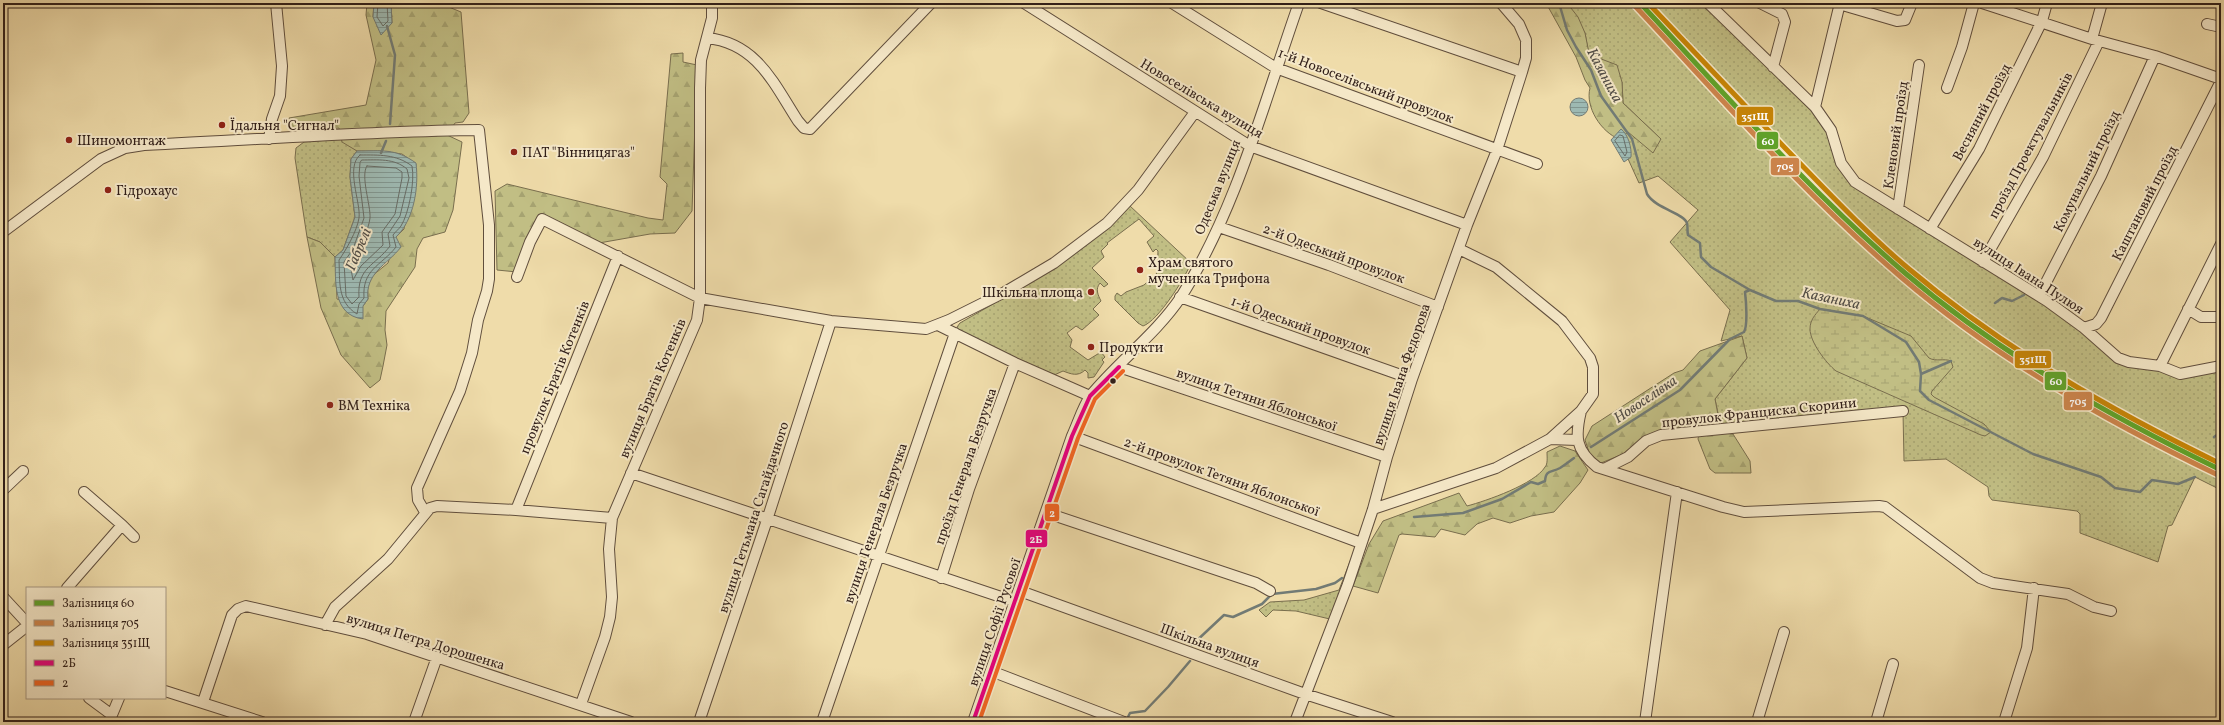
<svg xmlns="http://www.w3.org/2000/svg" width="2224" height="725" viewBox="0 0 2224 725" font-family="Vollkorn,serif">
<defs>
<pattern id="grass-dots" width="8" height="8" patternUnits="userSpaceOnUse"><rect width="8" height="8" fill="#c1be84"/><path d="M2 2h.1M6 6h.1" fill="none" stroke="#a6a371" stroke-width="1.8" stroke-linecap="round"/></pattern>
<pattern id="forest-firs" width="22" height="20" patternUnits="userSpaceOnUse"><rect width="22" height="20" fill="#c1be84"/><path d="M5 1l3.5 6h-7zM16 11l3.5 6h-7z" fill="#a6a371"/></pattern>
<pattern id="wetland-marsh" width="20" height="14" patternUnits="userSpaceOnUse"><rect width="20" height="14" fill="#c1be84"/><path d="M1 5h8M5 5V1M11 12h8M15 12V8" fill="none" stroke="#a6a371"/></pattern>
<pattern id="water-rules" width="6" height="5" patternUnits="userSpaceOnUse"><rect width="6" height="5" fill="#9db9b2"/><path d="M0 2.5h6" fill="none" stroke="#819690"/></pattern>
</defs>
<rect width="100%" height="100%" fill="#efdcaa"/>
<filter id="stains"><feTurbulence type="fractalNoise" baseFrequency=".005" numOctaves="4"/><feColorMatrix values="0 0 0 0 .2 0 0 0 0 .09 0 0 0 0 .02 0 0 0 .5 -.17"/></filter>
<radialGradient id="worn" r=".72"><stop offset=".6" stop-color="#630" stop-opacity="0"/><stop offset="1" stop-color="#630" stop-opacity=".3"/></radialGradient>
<path fill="url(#grass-dots)" stroke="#796e4e" d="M 1567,3 L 1708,3 L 1815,107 L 1844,169 L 2047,301 L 2108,352 L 2180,374 L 2221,366 L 2217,397 L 2221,401 L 2221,490 L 2195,477 L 2172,525 L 2168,526 L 2158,562 L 2080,533 L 2080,514 L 2077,511 L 1992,500 L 1989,496 L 1988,487 L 1946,459 L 1904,461 L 1903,412 L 1721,428 L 1715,399 L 1747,358 L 1742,336 L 1721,341 L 1730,310 L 1670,242 L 1698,210 L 1658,176 L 1639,183 L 1619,139 L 1628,132 L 1661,139 L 1623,103 L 1622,82 L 1589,56 L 1585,33 Z
M 341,139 L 357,151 L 351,159 L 350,177 L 355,217 L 343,250 L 335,257 L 320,242 L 307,237 L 295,158 L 296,148 L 304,142 Z
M 1130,206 L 1191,263 C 1185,278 1158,321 1143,326 L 1138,323 L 1115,300 L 1115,296 L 1117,293 L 1121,296 L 1126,292 L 1144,285 L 1157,273 L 1158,251 L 1156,249 L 1153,252 L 1147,242 L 1154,236 L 1139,219 L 1107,243 L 1108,244 L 1101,251 L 1104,257 L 1092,268 L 1108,284 L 1104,287 L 1100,283 C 1095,289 1098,295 1101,301 L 1093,309 L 1099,315 L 1082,330 L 1076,326 L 1067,333 L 1072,340 L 1070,347 L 1088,360 L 1101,352 L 1105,357 L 1102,360 L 1104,362 L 1094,377 L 1088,378 L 1088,373 L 1085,370 C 1078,377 1071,374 1063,371 L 1052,376 L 958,331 L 957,327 L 960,323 C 1019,289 1083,255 1130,206 Z
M 1351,559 L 1355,563 L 1334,620 L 1296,611 L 1273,610 L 1266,617 L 1259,610 L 1270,602 L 1304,600 L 1339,590 Z"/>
<path fill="url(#forest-firs)" stroke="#796e4e" d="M 367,3 L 374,3 L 373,17 L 392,23 L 391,3 L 439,3 L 461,12 L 469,113 L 463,122 L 455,123 L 447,135 L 462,142 L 453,210 L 445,232 L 423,238 L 417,249 L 415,267 L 386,311 L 385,330 L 387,345 L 383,366 L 380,380 L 370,388 L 341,355 L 321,308 L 307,237 L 320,242 L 335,257 L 337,299 L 363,306 L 368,299 L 367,288 L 372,276 L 388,263 L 396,237 L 404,229 L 416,164 L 402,154 L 381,151 L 357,151 L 342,142 L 339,128 L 291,131 L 289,118 L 366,105 L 376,60 L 366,15 Z
M 1546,3 L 1567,3 L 1578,17 L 1585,33 L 1590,58 L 1596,57 L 1617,65 L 1622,82 L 1623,103 L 1661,139 L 1653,153 L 1628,132 L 1619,139 C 1601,132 1585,107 1590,88 L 1585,80 L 1576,57 Z
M 683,53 L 683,62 L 697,65 L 692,211 L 675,233 L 650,234 L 599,243 L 542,215 L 526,238 L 517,272 L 497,270 L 495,191 L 507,184 L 648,218 L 663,220 L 667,184 L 660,177 L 671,54 Z
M 1742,336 L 1747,358 L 1715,399 L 1719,420 L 1702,425 L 1664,430 L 1644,437 L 1623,454 L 1601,463 L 1590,455 L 1585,440 L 1592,426 L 1674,373 L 1683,370 L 1700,351 Z
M 1712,432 L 1733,434 L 1750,461 L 1751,473 L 1715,473 L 1710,469 L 1698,439 L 1699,434 Z
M 1560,446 L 1575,451 L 1588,470 L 1580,483 L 1554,512 L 1531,516 L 1510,523 L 1493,518 L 1477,524 L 1465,535 L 1441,529 L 1435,537 L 1402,534 L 1399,535 L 1378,593 L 1353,586 L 1369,544 L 1383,521 L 1459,493 L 1467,506 C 1486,501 1535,484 1545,467 C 1548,464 1547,457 1547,452 Z"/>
<path fill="url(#wetland-marsh)" stroke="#796e4e" d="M 1820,309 L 1863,316 L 1911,336 L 1929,358 C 1936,362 1944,358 1951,361 L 1953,367 L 1932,391 L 1931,394 L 1934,397 L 1984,424 L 1991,432 L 1985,436 L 1981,435 L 1836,371 C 1826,363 1810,342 1810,329 C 1810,320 1815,315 1820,309 Z"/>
<path fill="url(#water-rules)" stroke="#727b75" d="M 374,3 L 391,3 L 392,23 L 381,35 L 373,17 Z
M1570 107a9 9 0 1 1 18 0a9 9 0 1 1-18 0Z
M 1621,129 C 1628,134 1632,148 1631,157 L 1624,162 L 1611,140 Z
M 357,151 C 382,151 395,148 416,163 C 419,187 414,220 396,237 L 401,247 C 387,265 365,273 368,299 L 363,306 L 363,319 C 332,315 336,281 335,257 L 343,250 L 355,217 L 350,177 L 351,159 Z"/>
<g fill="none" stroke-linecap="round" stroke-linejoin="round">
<path stroke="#676c66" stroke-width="1" d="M 378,3 L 377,17 L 383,26 L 388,21 L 387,3
M 1620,135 L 1623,136 L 1627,152 L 1625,156 L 1615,141 Z
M 360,155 C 379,155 396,154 412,166 C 415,181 409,213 401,226 C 399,229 395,232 393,235 L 396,247 C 381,266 362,269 364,298 L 359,304 L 357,314 C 337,302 340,281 339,260 C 346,250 357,231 359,218 C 361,202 345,167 360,155 Z
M 362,160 C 378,160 394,158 407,169 L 409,178 L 400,216 L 388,234 L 390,246 C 375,266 357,267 359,297 L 352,304 L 346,296 L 344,262 L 353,249 L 364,218 L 359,176 L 360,163 Z
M 367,166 L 396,168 L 402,172 L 402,178 L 395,214 L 382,232 L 383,245 L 361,266 L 353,280 L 350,264 C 357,256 369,229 370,218 C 371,206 360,175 367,166 Z"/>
<path stroke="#727b75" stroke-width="2.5" d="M 1559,3 L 1567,30 L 1576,47 L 1591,70 L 1601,96 L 1632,139 L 1647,194 C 1656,209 1684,213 1687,223 C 1688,227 1687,231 1688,235 L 1700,243 L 1701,257 L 1711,267 L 1750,290 L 1776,301 L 1798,301 L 1820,309 L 1863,316 L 1906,342 L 1919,362 L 1921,374 L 1920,391 L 1929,400 L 2033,454 L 2101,477 L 2115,488 L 2140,492 L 2152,480 L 2178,484 L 2195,477
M 387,26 L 395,55 L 390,124
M 381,153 L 386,141
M 1995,303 L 2002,298 L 2012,301 L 2024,295
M 1921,374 L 1951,361
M 2214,437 L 2221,432
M 1591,447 L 1680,390 L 1730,339 L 1744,332 C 1748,326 1746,300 1745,292 L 1750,290
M 1414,517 L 1463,513 L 1502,499 L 1531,482 L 1538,484 L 1545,481 C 1546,469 1551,473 1560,468 C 1565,465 1570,461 1574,458
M 1192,645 L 1224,615 L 1233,617 L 1262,604 L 1272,594 L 1316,589 L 1335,583 L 1342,578
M 1127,719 L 1130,713 L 1145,711 L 1168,687 L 1190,661"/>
<g stroke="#604e3d" stroke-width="12">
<path id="minor" d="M 1024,3 L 1250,146 L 1467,225
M 1172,3 L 1276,68 L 1537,164
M 1321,3 L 1522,72
M 1708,3 L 1815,107 L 1831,130 L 1841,163 L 1855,182 L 2047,301 L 2084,328 L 2118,358 L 2129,362 L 2160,366 L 2180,374 L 2221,366
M 1760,3 L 1782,14 L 1785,22 L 1773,67
M 1982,3 L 2092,39 L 2155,56 L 2221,79
M 1839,4 L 1897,21 L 1905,20 L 1912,3
M 2207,24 L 2221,27
M 707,38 C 757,43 774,84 798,121 L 804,128 L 810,129 L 931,3
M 2092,39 L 2102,3
M 1947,88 L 1962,47 L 1974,3
M 1815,107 L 1840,3
M 269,139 L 272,119 L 280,96 L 282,66 L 276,3
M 1898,209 L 1919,65
M 1219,227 L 1329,265 L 1438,307
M 1930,229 L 1979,149 L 2042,21 L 2047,3
M 3,232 L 101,159 L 125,148 L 144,145 C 256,140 368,131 479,130 L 489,225 L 489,279 L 487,291 L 478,320 L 472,353 L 460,391 L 417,488 L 418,500 L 425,512
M 1983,262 L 2043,157 L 2099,41
M 517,277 L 530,242 L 542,219 L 700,298 L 831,321 L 926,329 L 949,320 L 1005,292 L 1054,263 L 1107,223 L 1138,190 L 1195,112
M 2039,296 L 2101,176 L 2155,56
M 1180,297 L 1412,379
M 2188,309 L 2201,317 L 2221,317
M 938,325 L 1015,363 L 1090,396
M 2084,328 L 2096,324 L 2101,318 L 2221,81
M 2160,366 L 2221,244
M 1119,367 L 1387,457
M 1581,411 C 1575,436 1575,450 1597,467 L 1723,507 L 1744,512 L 1879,506 L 1885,507 L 1980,578 L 1993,583 L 2068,594 L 2094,607 L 2111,611
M 1072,436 L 1361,543
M 1550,439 L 1577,440
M 1604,469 L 1628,457 L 1646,441 L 1661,435 L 1903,411
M 631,473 L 1016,602
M 3,490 L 23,471
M 1373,509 L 1496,468 L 1550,439 L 1581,411 L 1593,394 L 1593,367 L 1590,358 L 1562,321 L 1496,267 L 1459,249
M 516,510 L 618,256
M 1047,513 L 1256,583 L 1270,591
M 122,525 L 134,537
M 941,578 L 969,489 L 1015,363
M 67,588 L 122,525 L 84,492
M 1020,591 L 1305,694 L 1392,722
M 3,597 L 27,623
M 325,625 L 335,607 L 388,559 L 430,508 L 437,506 L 516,510 L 612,518
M 3,645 L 27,626
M 991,671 L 1124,722
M 165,691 L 262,722
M 89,698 L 112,715
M 203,702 L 232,615 L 238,609 L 246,606 L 367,634 L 631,722
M 581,704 L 605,637 L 610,617 L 612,597 L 609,549 L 612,518 L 697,320 L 700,298 L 700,88 L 701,60 L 712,18 L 712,3
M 109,722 L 119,698
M 414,722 L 437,657
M 699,722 L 767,520 L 831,321
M 822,722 L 955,333
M 973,722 L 1072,436 C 1078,423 1083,406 1091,395 C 1119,361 1156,334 1181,297 C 1237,208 1264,102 1299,3
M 1295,722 L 1348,584 L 1373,509 L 1387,457 L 1412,379 L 1467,225 L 1497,150 L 1522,72 L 1526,58 L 1526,40 L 1519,24 L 1501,3
M 1645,722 L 1677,492
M 1757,722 L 1784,632
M 1876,722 L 1893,664
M 2004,722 L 2027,648 L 2034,588"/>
</g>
<use href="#minor" stroke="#f5e8c8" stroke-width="10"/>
<g stroke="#f5e8c8" stroke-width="7">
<path id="bus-1" d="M 973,722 L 1072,436 L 1090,396 L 1119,367"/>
</g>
<g stroke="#f5e8c8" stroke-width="7">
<path id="bus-2" d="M 979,722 L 1078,438 L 1095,399 L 1123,371"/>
</g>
<use href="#bus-1" stroke="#e5007d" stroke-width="4"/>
<use href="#bus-2" stroke="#f26522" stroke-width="4"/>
<g stroke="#f5e8c8" stroke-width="8">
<path id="rail-1" d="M 1640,3 C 1726,95 1809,191 1905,273 C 2000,354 2109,416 2221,470"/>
</g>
<g stroke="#f5e8c8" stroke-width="8">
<path id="rail-2" d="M 1636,7 C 1722,99 1805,195 1901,277 C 1997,359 2106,421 2218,475"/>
</g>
<g stroke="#f5e8c8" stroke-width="8">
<path id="rail-3" d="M 1648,3 C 1694,52 1740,101 1786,149 C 1826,190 1865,232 1909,269 C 2004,349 2110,410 2221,464"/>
</g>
<use href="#rail-1" stroke="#60a129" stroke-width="5"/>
<use href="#rail-2" stroke="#cc844b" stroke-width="5"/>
<use href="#rail-3" stroke="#c68406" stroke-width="5"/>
</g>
<g fill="#8f2418" stroke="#f5e8c8" stroke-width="1.5">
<circle cx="222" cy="125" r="4"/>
<circle cx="69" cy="140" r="4"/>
<circle cx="514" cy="152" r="4"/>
<circle cx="108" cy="190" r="4"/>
<circle cx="1140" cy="270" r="4"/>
<circle cx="1091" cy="292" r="4"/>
<circle cx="1091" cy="347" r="4"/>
<circle cx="330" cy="405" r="4"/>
</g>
<circle fill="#311f19" stroke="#f5e8c8" stroke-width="1.5" cx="1113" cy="381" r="3.5"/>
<g text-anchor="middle" stroke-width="4" stroke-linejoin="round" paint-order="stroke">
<g font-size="14" fill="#311f19" stroke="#f5e8c8">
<text transform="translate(1366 85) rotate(21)" y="5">1-й Новоселівський провулок</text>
<text transform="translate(1202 98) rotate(31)" y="5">Новоселівська вулиця</text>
<text transform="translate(1981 112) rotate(-62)" y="5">Весняний проїзд</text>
<text transform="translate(1895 135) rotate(-82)" y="5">Кленовий проїзд</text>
<text transform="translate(2030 145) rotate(-62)" y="5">проїзд Проектувальників</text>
<text transform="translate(2086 171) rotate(-64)" y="5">Комунальний проїзд</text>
<text transform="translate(1217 187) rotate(-68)" y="5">Одеська вулиця</text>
<text transform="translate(2144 203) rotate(-63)" y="5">Каштановий проїзд</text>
<text transform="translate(1334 253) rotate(20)" y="5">2-й Одеський провулок</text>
<text transform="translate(2029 275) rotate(33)" y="5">вулиця Івана Пулюя</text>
<text transform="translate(1301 325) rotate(20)" y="5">1-й Одеський провулок</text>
<text transform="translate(1401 374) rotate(-71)" y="5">вулиця Івана Федорова</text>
<text transform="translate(554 377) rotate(-68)" y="5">провулок Братів Котенків</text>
<text transform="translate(652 388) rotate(-67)" y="5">вулиця Братів Котенків</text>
<text transform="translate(1257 399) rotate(19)" y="5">вулиця Тетяни Яблонської</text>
<text transform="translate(1759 412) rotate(-6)" y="5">провулок Франциска Скорини</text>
<text transform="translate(965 466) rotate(-71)" y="5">проїзд Генерала Безручка</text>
<text transform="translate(1222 476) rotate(20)" y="5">2-й провулок Тетяни Яблонської</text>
<text transform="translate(753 517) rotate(-72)" y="5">вулиця Гетьмана Сагайдачного</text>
<text transform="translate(875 523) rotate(-71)" y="5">вулиця Генерала Безручка</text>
<text transform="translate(994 622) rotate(-71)" y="5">вулиця Софії Русової</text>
<text transform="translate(426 641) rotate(17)" y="5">вулиця Петра Дорошенка</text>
<text transform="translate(1210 645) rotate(20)" y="5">Шкільна вулиця</text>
</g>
<g font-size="14" fill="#311f19" stroke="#f5e8c8" text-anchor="start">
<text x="230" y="130">Їдальня "Сигнал"</text>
<text x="77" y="145">Шиномонтаж</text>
<text x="522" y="157">ПАТ "Вінницягаз"</text>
<text x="116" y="195">Гідрохаус</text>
<text x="1148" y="267">Храм святого<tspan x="1148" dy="16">мученика Трифона</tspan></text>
<text x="1083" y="297" text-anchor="end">Шкільна площа</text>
<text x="1099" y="352">Продукти</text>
<text x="338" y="410">ВМ Техніка</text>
</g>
<g font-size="15" font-style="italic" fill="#514d47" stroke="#f5e8c8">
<text transform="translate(1605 75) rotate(62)" y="5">Казаниха</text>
<text transform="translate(358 249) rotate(-67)" y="5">Габрелі</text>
<text transform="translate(1831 298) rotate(12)" y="5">Казаниха</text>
<text transform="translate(1645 399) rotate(-34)" y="5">Новоселівка</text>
</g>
</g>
<g stroke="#f5e8c8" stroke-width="1.5">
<rect x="1736" y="106" width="38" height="20" rx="4" fill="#c68406"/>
<rect x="1756" y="131" width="23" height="19" rx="4" fill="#60a129"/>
<rect x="1770" y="157" width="30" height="19" rx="4" fill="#cc844b"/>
<rect x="2014" y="350" width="38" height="19" rx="4" fill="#c68406"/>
<rect x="2044" y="371" width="23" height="20" rx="4" fill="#60a129"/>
<rect x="2063" y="391" width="30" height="20" rx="4" fill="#cc844b"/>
<rect x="1044" y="503" width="16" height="19" rx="4" fill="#f26522"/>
<rect x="1025" y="529" width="23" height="19" rx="4" fill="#e5007d"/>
</g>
<g font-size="11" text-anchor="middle" font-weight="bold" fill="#fff">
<text x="1755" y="120">351Щ</text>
<text x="1768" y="145">60</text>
<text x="1785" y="170">705</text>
<text x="2033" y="363">351Щ</text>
<text x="2056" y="385">60</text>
<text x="2078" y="405">705</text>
<text x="1052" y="517">2</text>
<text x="1036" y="543">2Б</text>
</g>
<rect width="2224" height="725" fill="none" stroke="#efdcaa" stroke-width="16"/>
<rect x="4" y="4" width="2216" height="717" fill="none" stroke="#311f19" stroke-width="2"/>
<rect x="8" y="8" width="2208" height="709" fill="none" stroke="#311f19"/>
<rect x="26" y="587" width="140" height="112" fill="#f5e8c8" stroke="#a79882"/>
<rect x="34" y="600" width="20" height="6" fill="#60a129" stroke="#a79882"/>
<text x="62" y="607" font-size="12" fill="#311f19">Залізниця 60</text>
<rect x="34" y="620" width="20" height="6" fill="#cc844b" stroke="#a79882"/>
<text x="62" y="627" font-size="12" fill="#311f19">Залізниця 705</text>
<rect x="34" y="640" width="20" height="6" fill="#c68406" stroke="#a79882"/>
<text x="62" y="647" font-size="12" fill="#311f19">Залізниця 351Щ</text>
<rect x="34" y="660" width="20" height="6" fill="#e5007d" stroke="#a79882"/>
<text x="62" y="667" font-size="12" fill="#311f19">2Б</text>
<rect x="34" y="680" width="20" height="6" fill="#f26522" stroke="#a79882"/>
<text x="62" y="687" font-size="12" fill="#311f19">2</text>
<rect width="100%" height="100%" filter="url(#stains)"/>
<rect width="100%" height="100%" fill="url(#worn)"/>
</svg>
